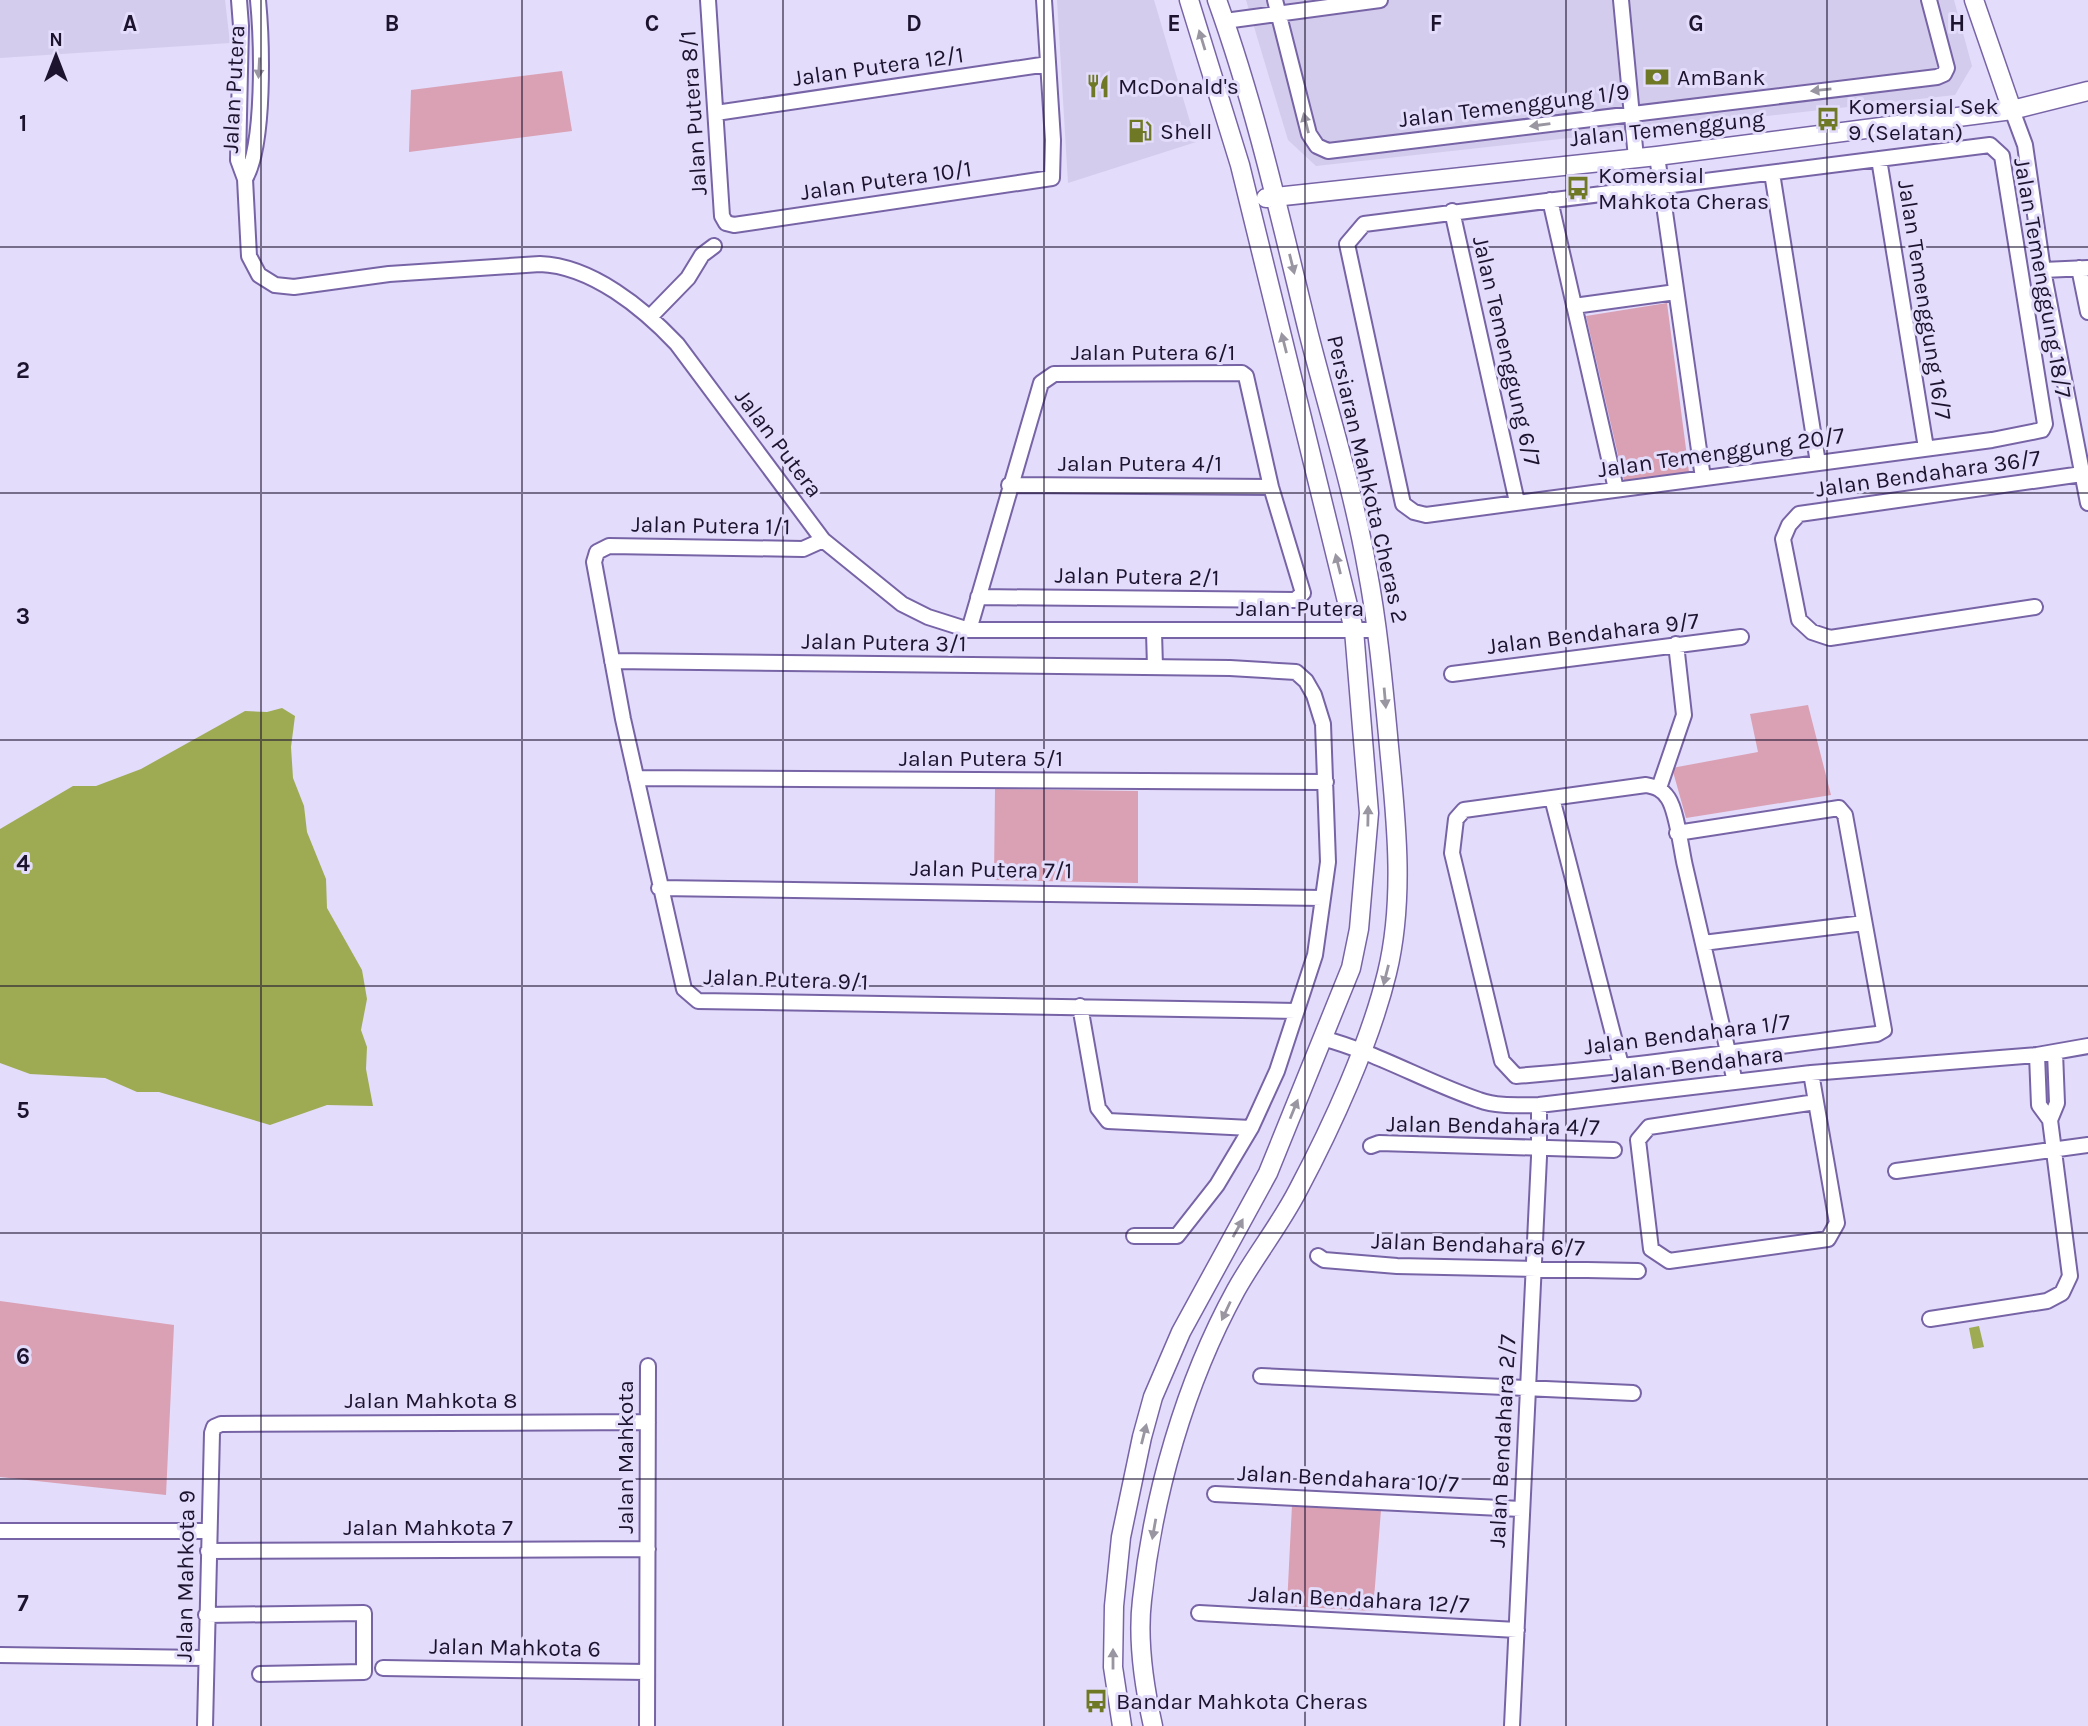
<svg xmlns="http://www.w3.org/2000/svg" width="2088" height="1726" viewBox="0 0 2088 1726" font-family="Karla,sans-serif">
<rect width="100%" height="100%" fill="#e3dcfa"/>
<path fill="#d3ccec" d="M 0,0 L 225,0 L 230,43 L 0,58 Z
M 1057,0 L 1154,0 L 1196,142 L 1068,183 Z
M 1246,0 L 1954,0 L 1972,66 L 1955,95 L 1316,166 L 1288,140 Z"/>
<path fill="#daa0b4" d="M 562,71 L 572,131 L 409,152 L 411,90 Z
M 1667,303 L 1689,472 L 1624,481 L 1586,316 Z
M 1808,705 L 1831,795 L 1686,818 L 1672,768 L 1758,752 L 1750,714 Z
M 995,789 L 1138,791 L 1138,883 L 994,880 Z
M 0,1301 L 174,1325 L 166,1495 L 0,1477 Z
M 1292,1505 L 1381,1510 L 1373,1611 L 1287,1606 Z"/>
<path fill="#9eab53" d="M 282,708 L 295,716 L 291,747 L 293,778 L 304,806 L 307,832 L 326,879 L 327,908 L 362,970 L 367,999 L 361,1030 L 367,1047 L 366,1069 L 373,1106 L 327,1105 L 270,1125 L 159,1092 L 137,1092 L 105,1078 L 30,1074 L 0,1063 L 0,829 L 73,786 L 96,786 L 141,769 L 245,711 L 267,712 Z
M 1979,1326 L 1984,1347 L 1973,1349 L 1969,1328 Z"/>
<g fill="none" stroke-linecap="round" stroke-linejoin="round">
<g stroke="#7764a6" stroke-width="18">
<path id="minor" d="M 239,0 L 241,26 L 238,160 L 245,179 L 249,256 L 259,275 L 275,285 L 294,287 L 389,274 L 540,264 C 592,266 643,308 677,344 L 823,540 L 902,604 L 928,617 L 969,630 L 1378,630
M 708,0 L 722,216 L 726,223
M 1275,0 L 1309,134 L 1317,146 L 1328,151 L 1937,77 L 1944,74 L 1947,68 L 1929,0
M 1621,0 L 1636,158
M 1225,21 L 1380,0
M 2012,110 L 2025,145 L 2043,270 L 2088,503
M 716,113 L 1048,64
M 1990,145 L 2002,156 L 2045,424 L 2042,430 L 1992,440 L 1426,515 L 1414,512 L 1403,504 L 1347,244 L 1364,224 Z
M 1657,156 L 1703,478
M 1879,159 L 1926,448
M 1772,173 L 1818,463
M 245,179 C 265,145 262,42 258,0
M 1550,200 L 1616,489
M 1452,211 L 1517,502
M 726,223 L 734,225 L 1052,178 L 1053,140 L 1044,0
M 2079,268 L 2088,312
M 2043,270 L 2088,268
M 1574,306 L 1676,292
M 651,316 L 688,278 L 702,255 L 714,246
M 1009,485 L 1271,487
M 823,540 L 803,549 L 609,546 L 597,552 L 594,562 L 623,719 L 684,989 L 698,1001 L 1296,1011
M 2035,607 L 1830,638 L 1812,632 L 1799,620 L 1783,539 L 1789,525 L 1799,514 L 2082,474
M 969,630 L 1041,383 L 1054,374 L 1242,373 L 1246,376 L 1271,487 L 1303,593 L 1295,600 L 978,597
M 1154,632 L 1155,667
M 612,661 L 1230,668 L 1296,672 L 1306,681 L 1314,695 L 1323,724 L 1328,862 L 1315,955 L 1277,1071 L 1251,1128 L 1217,1185 L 1177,1236 L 1134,1236
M 1452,674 L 1741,637
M 636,778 L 1326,782
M 1659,788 L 1684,715 L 1676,644
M 1552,798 L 1621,1065
M 1677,833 L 1839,808 L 1845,815 L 1884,1030 L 1877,1034 C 1757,1048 1637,1067 1516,1076 L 1502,1061 L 1452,853 L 1456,819 L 1464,810 L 1646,785 C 1656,787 1662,789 1668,798 C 1677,811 1681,849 1685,866 C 1702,938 1719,1010 1735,1082
M 659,888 L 1323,898
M 1703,943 L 1864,923
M 1080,1006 L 1098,1108 L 1108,1121 L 1251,1128
M 1322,1038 C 1378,1053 1426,1082 1479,1100 C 1498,1107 1519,1105 1539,1105 L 1811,1073 L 2037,1055 L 2088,1046
M 2037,1055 L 2039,1105 L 2050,1120
M 1811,1073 L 1837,1223 L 1828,1239 L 1669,1261 L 1651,1249 L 1638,1140 L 1649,1127 L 1816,1102
M 1371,1146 L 1379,1143 L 1614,1150
M 1896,1171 L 2088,1145
M 1318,1256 L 1324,1260 L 1397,1266 L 1638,1271
M 1930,1319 L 2047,1301 L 2062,1293 L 2070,1276 L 2050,1120 L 2057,1103 L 2055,1052
M 1261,1376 L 1633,1393
M 1215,1494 L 1521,1509
M 0,1531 L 209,1531
M 208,1551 L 648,1549
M 1199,1613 L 1517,1630
M 206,1615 L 364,1613 L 364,1672 L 260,1674
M 0,1655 L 205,1658
M 383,1668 L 647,1672
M 205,1726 L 212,1433 L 214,1427 L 221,1424 L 648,1422
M 647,1726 L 648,1366
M 1512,1726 L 1539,1157 L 1539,1105"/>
</g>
<g stroke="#7764a6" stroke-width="21">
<path id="tertiary" d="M 1974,0 L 2012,110
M 1266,198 L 1657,156 L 2012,110 L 2088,91
M 1122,1726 L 1113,1667 L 1114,1606 L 1121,1537 L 1142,1437 L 1153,1397 L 1181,1332 L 1268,1173 L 1351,968 L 1359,929 L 1369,813 L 1354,630 L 1240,165 L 1189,0
M 1153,1726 C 1144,1686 1137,1642 1142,1600 C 1153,1495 1185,1383 1236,1290 C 1255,1256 1280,1225 1298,1190 C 1332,1126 1370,1043 1387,973 C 1404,903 1397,828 1390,757 C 1384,694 1379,631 1367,568 C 1353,489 1328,410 1308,331 C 1281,221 1256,108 1217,0"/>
</g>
<use href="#minor" stroke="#fff" stroke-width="14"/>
<use href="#tertiary" stroke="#fff" stroke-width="18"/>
</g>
<defs><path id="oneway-solid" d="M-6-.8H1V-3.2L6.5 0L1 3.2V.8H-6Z" transform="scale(1.75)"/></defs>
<g fill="#9995a1">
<use href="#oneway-solid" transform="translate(1202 40) rotate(-107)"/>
<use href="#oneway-solid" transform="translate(259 68) rotate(93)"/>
<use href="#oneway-solid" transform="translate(1821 90) rotate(174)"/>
<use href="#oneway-solid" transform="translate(1306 123) rotate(-104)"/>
<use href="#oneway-solid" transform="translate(1540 125) rotate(172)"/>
<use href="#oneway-solid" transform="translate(1292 264) rotate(76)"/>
<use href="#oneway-solid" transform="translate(1284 343) rotate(-104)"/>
<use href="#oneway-solid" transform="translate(1338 564) rotate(-104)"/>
<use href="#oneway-solid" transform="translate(1385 698) rotate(85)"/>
<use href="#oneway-solid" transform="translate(1368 816) rotate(-89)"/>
<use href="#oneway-solid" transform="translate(1386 975) rotate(104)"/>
<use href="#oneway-solid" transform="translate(1294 1109) rotate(-68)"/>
<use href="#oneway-solid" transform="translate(1238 1228) rotate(-61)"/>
<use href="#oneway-solid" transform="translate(1226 1311) rotate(115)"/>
<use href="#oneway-solid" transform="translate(1144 1434) rotate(-76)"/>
<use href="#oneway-solid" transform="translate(1154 1529) rotate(100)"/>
<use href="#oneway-solid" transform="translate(1113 1659) rotate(-90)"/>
</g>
<path fill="none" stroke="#1c132e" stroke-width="2" stroke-opacity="0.55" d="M 261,0 L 261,1726M 522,0 L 522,1726M 783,0 L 783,1726M 1044,0 L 1044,1726M 1305,0 L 1305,1726M 1566,0 L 1566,1726M 1827,0 L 1827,1726M 0,247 L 2088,247M 0,493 L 2088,493M 0,740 L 2088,740M 0,986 L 2088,986M 0,1233 L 2088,1233M 0,1479 L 2088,1479"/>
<defs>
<g id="bank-bare" transform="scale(1.89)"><path d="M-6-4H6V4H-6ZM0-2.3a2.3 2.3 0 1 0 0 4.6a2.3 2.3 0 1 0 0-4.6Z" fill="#6f7925" stroke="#e3dcfa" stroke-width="2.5" paint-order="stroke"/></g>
<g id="restaurant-bare" transform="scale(1.89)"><path d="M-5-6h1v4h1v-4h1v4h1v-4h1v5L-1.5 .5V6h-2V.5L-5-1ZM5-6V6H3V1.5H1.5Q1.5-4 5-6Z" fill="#6f7925" stroke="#e3dcfa" stroke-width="2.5" paint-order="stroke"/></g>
<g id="bus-bare" transform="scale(1.89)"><path d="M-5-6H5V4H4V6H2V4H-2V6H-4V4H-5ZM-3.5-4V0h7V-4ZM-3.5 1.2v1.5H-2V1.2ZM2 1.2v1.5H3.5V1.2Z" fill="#6f7925" stroke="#e3dcfa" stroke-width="2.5" paint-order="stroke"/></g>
<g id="fuel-bare" transform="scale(1.89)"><path d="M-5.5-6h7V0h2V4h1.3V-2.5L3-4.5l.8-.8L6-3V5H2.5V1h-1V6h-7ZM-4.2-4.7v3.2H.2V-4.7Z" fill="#6f7925" stroke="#e3dcfa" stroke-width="2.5" paint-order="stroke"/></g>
</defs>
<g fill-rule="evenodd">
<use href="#bank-bare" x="1657" y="77"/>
<use href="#restaurant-bare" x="1098" y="86"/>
<use href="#bus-bare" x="1828" y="119"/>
<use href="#fuel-bare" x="1140" y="131"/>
<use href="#bus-bare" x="1578" y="188"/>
<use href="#bus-bare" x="1096" y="1701"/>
</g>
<g text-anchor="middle" stroke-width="6" stroke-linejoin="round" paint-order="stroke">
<g font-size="23" fill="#1c132e" stroke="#e3dcfa">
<text transform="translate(878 66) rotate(-8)" y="8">Jalan Putera 12/1</text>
<text transform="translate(233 89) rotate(-87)" y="8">Jalan Putera</text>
<text transform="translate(1514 105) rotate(-7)" y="8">Jalan Temenggung 1/9</text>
<text transform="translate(693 113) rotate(-94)" y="8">Jalan Putera 8/1</text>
<text transform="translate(1667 128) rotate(-6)" y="8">Jalan Temenggung</text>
<text transform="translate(886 180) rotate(-8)" y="8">Jalan Putera 10/1</text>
<text transform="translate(2043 278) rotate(80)" y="8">Jalan Temenggung 18/7</text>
<text transform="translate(1925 300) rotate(81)" y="8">Jalan Temenggung 16/7</text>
<text transform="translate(1507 351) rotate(77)" y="8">Jalan Temenggung 6/7</text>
<text x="1153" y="360">Jalan Putera 6/1</text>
<text transform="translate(779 443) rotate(53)" y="8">Jalan Putera</text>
<text transform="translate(1721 452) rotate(-8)" y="8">Jalan Temenggung 20/7</text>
<text x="1140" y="471">Jalan Putera 4/1</text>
<text transform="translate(1928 473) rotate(-8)" y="8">Jalan Bendahara 36/7</text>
<text transform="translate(1368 479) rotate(77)" y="8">Persiaran Mahkota Cheras 2</text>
<text transform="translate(711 525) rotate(1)" y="8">Jalan Putera 1/1</text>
<text transform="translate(1137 576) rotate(1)" y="8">Jalan Putera 2/1</text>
<text x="1300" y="616">Jalan Putera</text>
<text transform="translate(1593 633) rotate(-7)" y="8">Jalan Bendahara 9/7</text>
<text transform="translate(884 642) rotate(1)" y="8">Jalan Putera 3/1</text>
<text x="981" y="766">Jalan Putera 5/1</text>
<text transform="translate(991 869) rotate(1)" y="8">Jalan Putera 7/1</text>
<text transform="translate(786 979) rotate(2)" y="8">Jalan Putera 9/1</text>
<text transform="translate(1687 1034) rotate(-7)" y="8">Jalan Bendahara 1/7</text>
<text transform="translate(1697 1064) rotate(-7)" y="8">Jalan Bendahara</text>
<text transform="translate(1493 1125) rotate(1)" y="8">Jalan Bendahara 4/7</text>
<text transform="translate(1478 1244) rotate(2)" y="8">Jalan Bendahara 6/7</text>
<text x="431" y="1408">Jalan Mahkota 8</text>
<text transform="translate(1502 1441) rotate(-87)" y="8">Jalan Bendahara 2/7</text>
<text transform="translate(625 1457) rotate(-90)" y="8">Jalan Mahkota</text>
<text transform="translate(1348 1478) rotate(3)" y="8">Jalan Bendahara 10/7</text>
<text x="428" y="1535">Jalan Mahkota 7</text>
<text transform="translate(185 1576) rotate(-89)" y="8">Jalan Mahkota 9</text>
<text transform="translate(1359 1599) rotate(3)" y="8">Jalan Bendahara 12/7</text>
<text transform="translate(515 1647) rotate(1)" y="8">Jalan Mahkota 6</text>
</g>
<g font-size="23" fill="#1c132e" stroke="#e3dcfa" text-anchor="start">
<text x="1677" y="85">AmBank</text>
<text x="1118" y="94">McDonald's</text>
<text x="1848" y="114">Komersial Sek<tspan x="1848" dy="26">9 (Selatan)</tspan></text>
<text x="1160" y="139">Shell</text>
<text x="1598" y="183">Komersial<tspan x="1598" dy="26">Mahkota Cheras</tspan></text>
<text x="1116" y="1709">Bandar Mahkota Cheras</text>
</g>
</g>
<g font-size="23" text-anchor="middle" font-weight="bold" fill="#1c132e" stroke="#e3dcfa" stroke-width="6" stroke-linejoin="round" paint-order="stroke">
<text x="130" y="31">A</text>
<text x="392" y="31">B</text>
<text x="652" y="31">C</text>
<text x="914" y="31">D</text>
<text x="1174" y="31">E</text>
<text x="1436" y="31">F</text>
<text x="1696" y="31">G</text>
<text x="1957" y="31">H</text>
<text x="23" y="131">1</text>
<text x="23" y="378">2</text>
<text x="23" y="624">3</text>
<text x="23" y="871">4</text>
<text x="23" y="1118">5</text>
<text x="23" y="1364">6</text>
<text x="23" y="1611">7</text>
</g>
<g transform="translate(56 56)" stroke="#e3dcfa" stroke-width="5" paint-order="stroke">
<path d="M0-5L12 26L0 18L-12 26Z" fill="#1c132e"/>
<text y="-10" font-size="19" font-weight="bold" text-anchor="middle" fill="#1c132e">N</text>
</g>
</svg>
